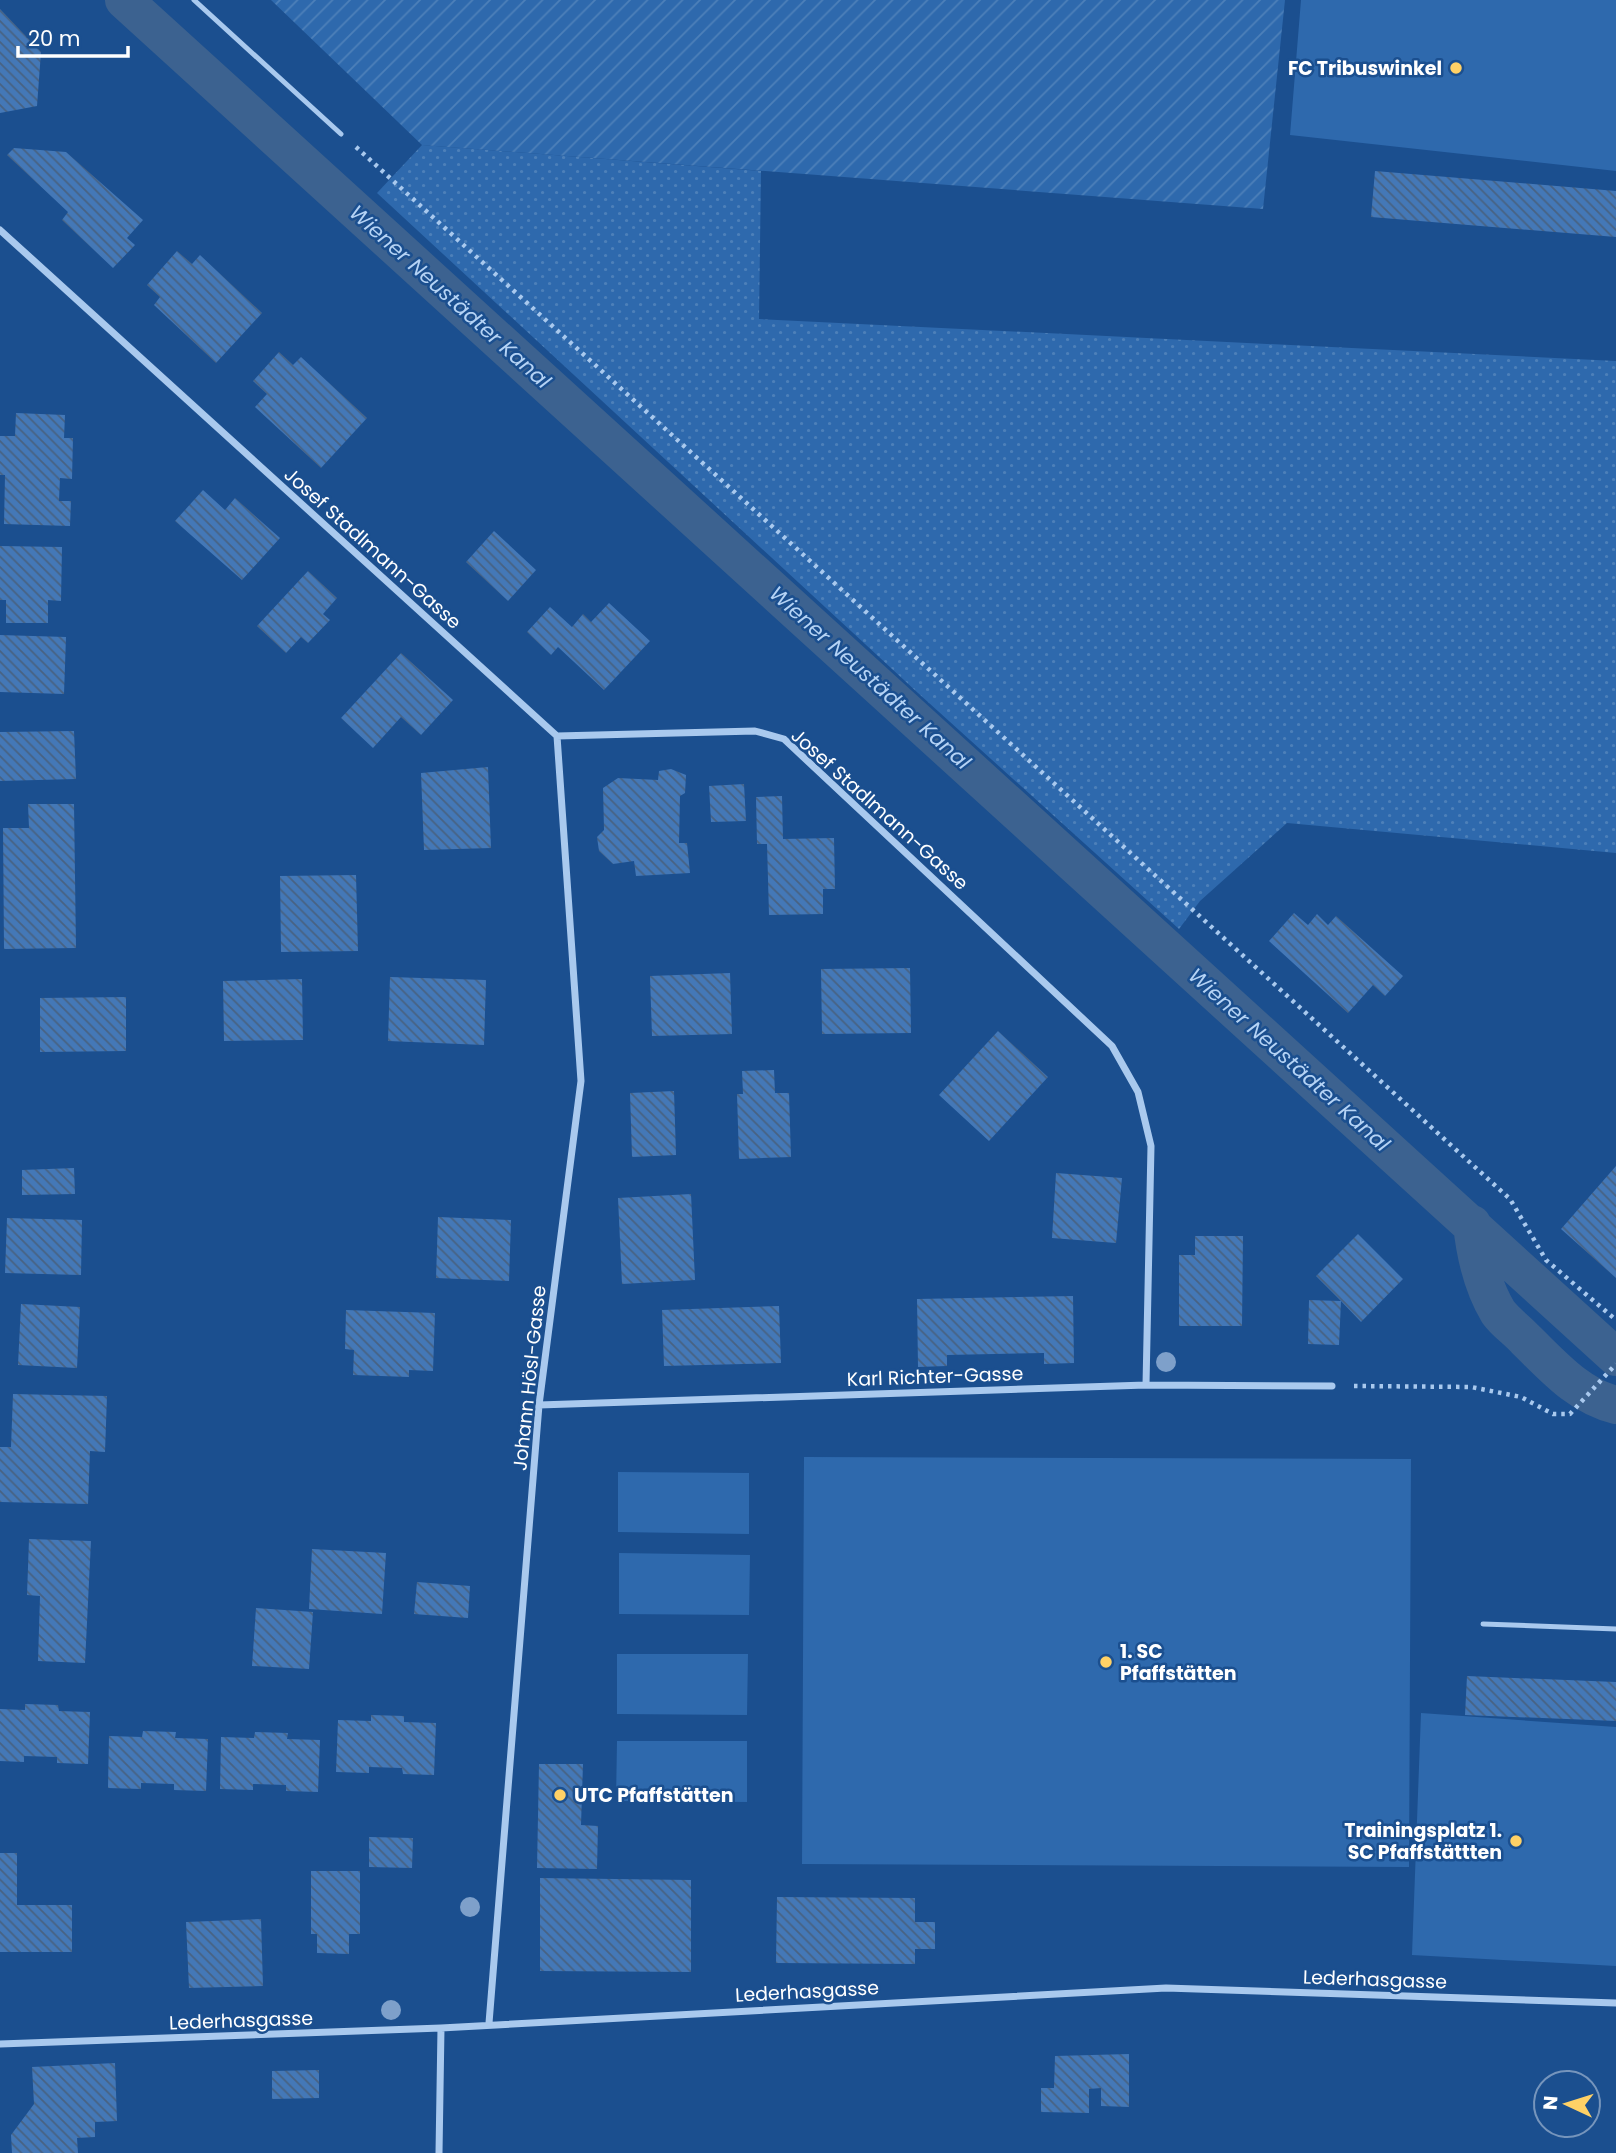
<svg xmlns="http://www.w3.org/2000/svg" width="1616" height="2153" viewBox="0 0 1616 2153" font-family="Poppins,sans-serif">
<defs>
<pattern id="grass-dots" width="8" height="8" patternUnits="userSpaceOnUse" patternTransform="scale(1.75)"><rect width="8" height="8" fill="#2e69ad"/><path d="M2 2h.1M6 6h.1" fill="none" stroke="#4d80b9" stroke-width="1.8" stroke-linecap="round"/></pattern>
<pattern id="garden-furrows" width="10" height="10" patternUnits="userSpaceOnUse" patternTransform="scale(1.75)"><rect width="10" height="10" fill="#2e69ad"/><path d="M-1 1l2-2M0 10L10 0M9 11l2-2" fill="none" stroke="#4d80b9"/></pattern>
<pattern id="building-back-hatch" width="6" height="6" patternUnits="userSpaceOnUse" patternTransform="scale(1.75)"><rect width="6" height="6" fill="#4478b7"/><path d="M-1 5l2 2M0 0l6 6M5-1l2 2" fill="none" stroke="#486282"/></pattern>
</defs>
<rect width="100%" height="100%" fill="#1b4f8f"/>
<path fill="url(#grass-dots)" d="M 422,145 L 761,171 L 759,319 L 1616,361 L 1616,853 L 1287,823 L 1200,901 L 1179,929 L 918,693 L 377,193 Z"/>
<path fill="#2e69ad" d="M 1301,0 L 1616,0 L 1616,171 L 1290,135 Z
M 804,1457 L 1411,1459 L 1409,1867 L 802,1864 Z
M 618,1472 L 749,1473 L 749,1534 L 618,1532 Z
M 619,1553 L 750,1555 L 749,1615 L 619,1614 Z
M 617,1654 L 748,1654 L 747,1715 L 617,1714 Z
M 1421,1713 L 1616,1727 L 1616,1966 L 1412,1955 Z
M 617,1741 L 747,1741 L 747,1802 L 616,1801 Z"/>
<path fill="url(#garden-furrows)" d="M 271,0 L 1285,0 L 1263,209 L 422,145 Z"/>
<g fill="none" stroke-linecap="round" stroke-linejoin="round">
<path stroke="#3c6290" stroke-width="38" d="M 124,0 L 1616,1357
M 1472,1224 C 1475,1253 1483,1287 1498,1312 C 1505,1322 1517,1330 1525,1339 C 1552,1365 1578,1396 1616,1405"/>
</g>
<path fill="url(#building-back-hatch)" d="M 0,9 L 41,52 L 37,106 L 0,113 Z
M 14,148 L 66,152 L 143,220 L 127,238 L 135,245 L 113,268 L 62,220 L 68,212 L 7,155 Z
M 1375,171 L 1616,191 L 1616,237 L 1371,217 Z
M 177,251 L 192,264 L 200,255 L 262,313 L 216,363 L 154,305 L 160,297 L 147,285 Z
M 279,352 L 293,365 L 301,357 L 367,418 L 321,468 L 255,407 L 267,394 L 253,381 Z
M 16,413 L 65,415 L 64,438 L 73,438 L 72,479 L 60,478 L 59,501 L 71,501 L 70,526 L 4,524 L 5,475 L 0,475 L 0,436 L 15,436 Z
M 203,490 L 225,510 L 235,498 L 280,538 L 242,580 L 175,521 Z
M 494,531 L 536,570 L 508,601 L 466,562 Z
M 0,546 L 62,547 L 61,601 L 48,600 L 48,623 L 6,623 L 6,600 L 0,600 Z
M 308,571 L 337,598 L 323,614 L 330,620 L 308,643 L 301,637 L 286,653 L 257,626 Z
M 609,603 L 650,641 L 604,690 L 558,647 L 551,655 L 527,632 L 550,607 L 572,627 L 583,614 L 591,622 Z
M 0,635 L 66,637 L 64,694 L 0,692 Z
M 401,653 L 453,700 L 421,735 L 401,717 L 373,748 L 341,718 Z
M 74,731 L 76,779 L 0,781 L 0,732 Z
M 488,767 L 491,848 L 424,850 L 421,773 Z
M 671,769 L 686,775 L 685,793 L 680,796 L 679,843 L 687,843 L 690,873 L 636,876 L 634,861 L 613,864 L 599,851 L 597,837 L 604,830 L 603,788 L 618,778 L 658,780 L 659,771 Z
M 744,784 L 746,821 L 711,822 L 709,786 Z
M 782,796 L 783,839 L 834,838 L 835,889 L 823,889 L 823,914 L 769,915 L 767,844 L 757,844 L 756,797 Z
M 28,804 L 74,804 L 76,948 L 4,949 L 3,828 L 29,828 Z
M 356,875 L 358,951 L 281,952 L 280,876 Z
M 1294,913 L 1308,925 L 1317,914 L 1328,925 L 1336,916 L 1403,976 L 1385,996 L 1373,985 L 1348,1013 L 1269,941 Z
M 910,968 L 911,1033 L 822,1034 L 821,969 Z
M 730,973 L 732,1034 L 652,1036 L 650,976 Z
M 390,977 L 486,980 L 484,1045 L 388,1041 Z
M 302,979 L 303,1040 L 224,1041 L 223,981 Z
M 126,997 L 126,1051 L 40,1052 L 40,998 Z
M 998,1031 L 1048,1077 L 989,1141 L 939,1095 Z
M 774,1070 L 775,1093 L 789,1093 L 791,1157 L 739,1159 L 737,1094 L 743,1094 L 742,1071 Z
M 674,1091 L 676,1155 L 632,1157 L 630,1093 Z
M 1616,1166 L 1616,1278 L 1561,1229 Z
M 74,1168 L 75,1194 L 22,1195 L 22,1170 Z
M 1056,1173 L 1122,1178 L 1116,1243 L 1052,1238 Z
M 691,1194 L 695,1280 L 622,1284 L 618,1198 Z
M 438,1217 L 511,1220 L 509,1281 L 436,1278 Z
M 7,1218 L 82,1220 L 81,1275 L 5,1273 Z
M 1358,1234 L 1403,1279 L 1361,1322 L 1341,1301 L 1339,1345 L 1308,1344 L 1309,1300 L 1341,1301 L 1316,1276 Z
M 1195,1236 L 1243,1236 L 1242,1326 L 1179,1326 L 1179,1255 L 1195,1255 Z
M 1073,1296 L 1074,1363 L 1044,1364 L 1044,1353 L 947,1355 L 947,1366 L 918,1367 L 917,1299 Z
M 21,1304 L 80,1307 L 77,1368 L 18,1365 Z
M 779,1306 L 781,1363 L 664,1366 L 662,1310 Z
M 346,1310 L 435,1313 L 433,1371 L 409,1370 L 409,1377 L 353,1375 L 354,1350 L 345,1349 Z
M 13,1394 L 107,1396 L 105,1452 L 90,1451 L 88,1504 L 0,1502 L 0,1447 L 11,1447 Z
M 29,1539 L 91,1541 L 85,1663 L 38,1661 L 40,1596 L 27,1595 Z
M 312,1549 L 386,1553 L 382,1614 L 309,1609 Z
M 417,1582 L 470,1586 L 468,1618 L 414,1614 Z
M 256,1608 L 313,1612 L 309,1669 L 252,1666 Z
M 1467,1676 L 1616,1682 L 1616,1721 L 1465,1715 Z
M 25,1704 L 58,1705 L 59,1711 L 90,1712 L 88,1764 L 57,1763 L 57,1757 L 24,1756 L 24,1762 L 0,1761 L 0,1709 L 25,1710 Z
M 371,1715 L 404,1716 L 404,1722 L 436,1723 L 434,1775 L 403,1774 L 402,1768 L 369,1767 L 369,1773 L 336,1772 L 338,1720 L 371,1721 Z
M 143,1731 L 176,1732 L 175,1738 L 208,1739 L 206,1791 L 174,1790 L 174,1784 L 141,1783 L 141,1789 L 108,1788 L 109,1736 L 142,1737 Z
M 255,1732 L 288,1733 L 287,1739 L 320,1740 L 318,1792 L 286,1791 L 286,1785 L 253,1784 L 253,1790 L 220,1789 L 221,1737 L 254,1738 Z
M 539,1764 L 583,1764 L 581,1825 L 598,1826 L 597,1869 L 537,1868 Z
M 369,1837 L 413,1838 L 412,1868 L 369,1867 Z
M 0,1853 L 17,1853 L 17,1905 L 72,1905 L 72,1952 L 0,1952 Z
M 311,1871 L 360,1871 L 360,1934 L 349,1934 L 349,1954 L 317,1953 L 317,1934 L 311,1934 Z
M 540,1878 L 691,1880 L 691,1972 L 540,1971 Z
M 777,1897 L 915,1898 L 915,1922 L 935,1922 L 935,1949 L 915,1949 L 915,1964 L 776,1963 Z
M 261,1919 L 263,1986 L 189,1988 L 186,1922 Z
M 1129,2054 L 1129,2107 L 1101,2106 L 1101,2088 L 1089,2089 L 1089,2113 L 1041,2112 L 1041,2088 L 1054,2088 L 1055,2056 Z
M 115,2063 L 117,2121 L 95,2122 L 95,2137 L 77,2138 L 78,2153 L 12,2153 L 11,2135 L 34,2104 L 32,2067 Z
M 319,2070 L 319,2098 L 272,2099 L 272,2071 Z"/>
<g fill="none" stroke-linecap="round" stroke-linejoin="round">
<path stroke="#a9c9ee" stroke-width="4.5" stroke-dasharray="3.5 5" stroke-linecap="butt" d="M 356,147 L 1510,1199 L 1546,1260 L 1616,1320
M 1354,1386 L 1471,1387 L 1521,1397 L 1553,1414 L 1570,1414 L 1616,1364"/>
<path stroke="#a9c9ee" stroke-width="5" d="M 194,0 L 341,134
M 1483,1624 L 1616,1629"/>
<path stroke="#a9c9ee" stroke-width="7" d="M 0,230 L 557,736 L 755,731 L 784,739 L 1112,1046 L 1138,1092 L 1151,1146 L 1146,1385
M 539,1405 L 1146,1385 L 1332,1386
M 489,2023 L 539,1405 L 581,1081 L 557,736
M 0,2044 L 441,2028 L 1166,1988 L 1616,2003
M 439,2153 L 441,2028"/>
</g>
<g fill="#7ea0ca">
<circle cx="1166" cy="1362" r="10"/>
<circle cx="470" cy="1907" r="10"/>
<circle cx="391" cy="2010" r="10"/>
</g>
<g fill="#ffd166" stroke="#1b4f8f" stroke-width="2.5">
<circle cx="1456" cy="68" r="7"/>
<circle cx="1106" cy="1662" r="7"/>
<circle cx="560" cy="1795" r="7"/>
<circle cx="1516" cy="1841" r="7"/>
</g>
<g text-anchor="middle" stroke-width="5" stroke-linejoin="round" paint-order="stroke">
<g font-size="19" font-weight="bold" fill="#fff" stroke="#1b4f8f" text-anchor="end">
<text x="1442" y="75">FC Tribuswinkel</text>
<text x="1120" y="1658" text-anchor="start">1. SC<tspan x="1120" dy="22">Pfaffstätten</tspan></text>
<text x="574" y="1802" text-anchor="start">UTC Pfaffstätten</text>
<text x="1502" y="1837">Trainingsplatz 1.<tspan x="1502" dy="22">SC Pfaffstättten</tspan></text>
</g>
<g font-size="19" fill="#fff" stroke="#1b4f8f">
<text transform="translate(373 548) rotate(42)" y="7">Josef Stadlmann-Gasse</text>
<text transform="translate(880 809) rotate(42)" y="7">Josef Stadlmann-Gasse</text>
<text transform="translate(935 1376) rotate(-2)" y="7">Karl Richter-Gasse</text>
<text transform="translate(529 1378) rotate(-84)" y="7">Johann Hösl-Gasse</text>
<text transform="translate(1375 1979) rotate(2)" y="7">Lederhasgasse</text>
<text transform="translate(807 1991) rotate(-3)" y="7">Lederhasgasse</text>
<text transform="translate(241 2020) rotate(-2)" y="7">Lederhasgasse</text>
</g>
<g font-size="21" font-style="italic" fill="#b5d3f5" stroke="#1b4f8f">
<text transform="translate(450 297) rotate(42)" y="7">Wiener Neustädter Kanal</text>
<text transform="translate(870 678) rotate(42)" y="7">Wiener Neustädter Kanal</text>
<text transform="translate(1289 1060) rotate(42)" y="7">Wiener Neustädter Kanal</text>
</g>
</g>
<g transform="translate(1567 2104) rotate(274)"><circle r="33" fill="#1b4f8f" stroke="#7695bc" stroke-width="2"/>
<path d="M0-5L12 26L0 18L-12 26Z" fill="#ffd166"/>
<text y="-10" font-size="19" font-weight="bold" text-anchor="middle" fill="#ffffff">N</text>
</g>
<path d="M18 46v10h110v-10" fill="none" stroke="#ffffff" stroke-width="3.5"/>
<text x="28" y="46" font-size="21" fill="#ffffff" stroke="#1b4f8f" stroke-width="5" paint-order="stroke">20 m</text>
</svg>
